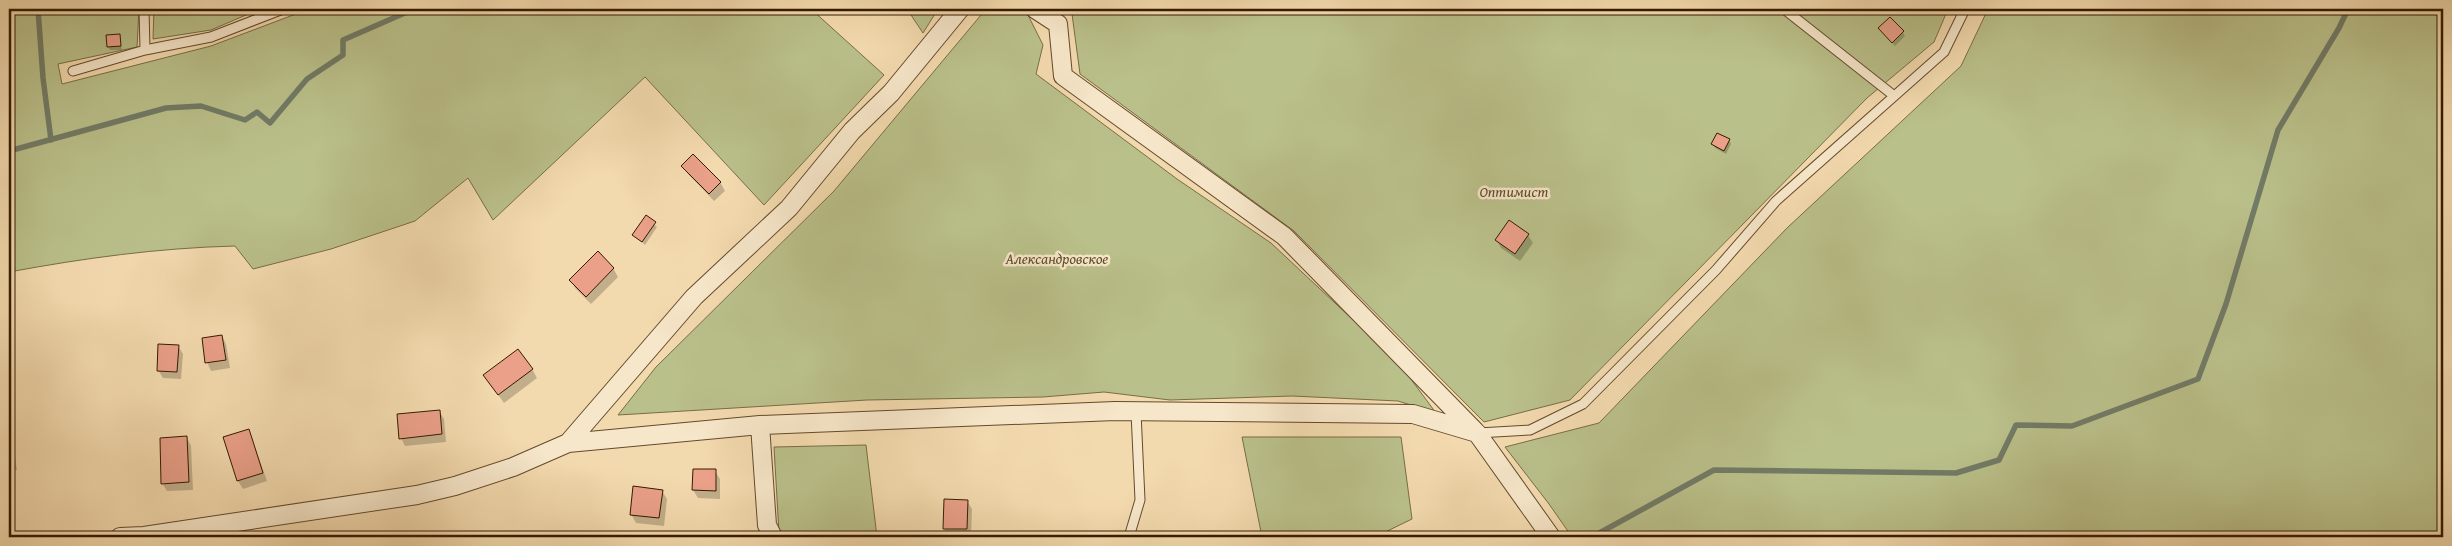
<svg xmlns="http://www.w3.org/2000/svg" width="2452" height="546" viewBox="0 0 2452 546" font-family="'Gentium Book Plus',serif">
<rect width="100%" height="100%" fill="#f3daae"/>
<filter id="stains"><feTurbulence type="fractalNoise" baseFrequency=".004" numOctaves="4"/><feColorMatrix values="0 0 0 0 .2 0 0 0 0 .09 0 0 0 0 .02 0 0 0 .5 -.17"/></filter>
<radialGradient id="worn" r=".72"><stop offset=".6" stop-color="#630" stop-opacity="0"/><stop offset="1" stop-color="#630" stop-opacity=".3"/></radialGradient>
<path fill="#bac08a" stroke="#786d45" d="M 9,9 L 139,9 L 137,47 L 58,64 L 62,84 L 211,46 L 309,9 L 811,9 L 884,75 L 764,205 L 645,77 L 493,220 L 468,178 L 415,221 L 331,249 L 253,269 L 235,246 C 158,248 85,258 9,272 Z
M 154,9 L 260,9 L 211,30 L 153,39 Z
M 907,9 L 938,9 L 923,33 Z
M 986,9 L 1025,9 L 1043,45 L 1036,74 L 1177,179 L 1271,243 L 1399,363 L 1436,413 L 1398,401 L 1292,396 L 1170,400 L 1104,392 L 1043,397 L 867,400 L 618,415 L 656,367 L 834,191 Z
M 1061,9 L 1948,9 L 1934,42 L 1867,98 L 1570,400 L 1484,422 L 1294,231 L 1080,74 L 1072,14 Z
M 1988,9 L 2443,9 L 2443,522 L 2433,537 L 1572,537 L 1549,504 L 1505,447 L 1599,423 L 1787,228 L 1961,66 Z
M 1242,437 L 1401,437 L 1412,519 L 1375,537 L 1262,537 Z
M 866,445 L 877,537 L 781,537 L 779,533 L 774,447 Z"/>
<path fill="#0003" d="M 1879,29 L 1903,32 L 1905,36 L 1895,46 Z
M 119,35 L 122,50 L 110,50 L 108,46 Z
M 1729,140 L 1731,144 L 1726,154 L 1715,148 L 1713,144 Z
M 683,166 L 720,182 L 725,191 L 714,201 L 688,174 Z
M 646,217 L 657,227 L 645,245 L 634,235 Z
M 1528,235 L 1533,243 L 1520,261 L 1501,248 L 1497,240 Z
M 613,268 L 618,277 L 591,304 L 575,288 L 571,280 Z
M 222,336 L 226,344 L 230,368 L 211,371 L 207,362 Z
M 178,346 L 183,354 L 181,379 L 163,378 L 158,370 Z
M 532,369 L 537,378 L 504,403 L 485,376 Z
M 439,411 L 444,419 L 446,442 L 405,446 L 401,438 Z
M 9,418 L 17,470 L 9,471 Z
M 249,430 L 267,481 L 243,489 L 238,481 Z
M 187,438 L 191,446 L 193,490 L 167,491 L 162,483 Z
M 715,471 L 720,479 L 720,499 L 698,498 L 693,490 Z
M 662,491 L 667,499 L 664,526 L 636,523 L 631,514 Z
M 967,501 L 972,509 L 971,537 L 949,537 L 944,529 Z"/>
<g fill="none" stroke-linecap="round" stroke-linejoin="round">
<path stroke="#727b66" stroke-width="5.5" d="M 38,9 L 43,78 L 51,140
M 9,151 L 166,108 L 201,106 L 245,120 L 257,112 L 270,123 L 307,79 L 343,55 L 343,40 L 414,9
M 1592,537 L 1714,470 L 1956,473 L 1999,460 L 2016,425 L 2072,426 L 2198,379 L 2226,304 L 2278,130 L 2339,28 L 2348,9"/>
</g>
<path fill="#eaa089" stroke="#351a00" d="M 1890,17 L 1904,31 L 1892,43 L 1878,28 Z
M 120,34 L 121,46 L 107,47 L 106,35 Z
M 1717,133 L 1730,139 L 1724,151 L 1711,144 Z
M 693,154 L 721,182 L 709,194 L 681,166 Z
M 646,215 L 656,222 L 642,242 L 632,235 Z
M 1509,220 L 1529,234 L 1515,254 L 1495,240 Z
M 598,251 L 614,268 L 586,297 L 569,280 Z
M 222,335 L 226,360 L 205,363 L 202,338 Z
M 158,344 L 179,345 L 177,372 L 157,371 Z
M 518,349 L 533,369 L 498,395 L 483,375 Z
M 440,410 L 442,434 L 399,439 L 397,414 Z
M 9,429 L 13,461 L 9,462 Z
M 249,429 L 263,473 L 237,481 L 223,437 Z
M 187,436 L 189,482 L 161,484 L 160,438 Z
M 693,469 L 716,469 L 716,491 L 692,490 Z
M 633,486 L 663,490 L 659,518 L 630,515 Z
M 944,499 L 968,500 L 967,529 L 943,529 Z"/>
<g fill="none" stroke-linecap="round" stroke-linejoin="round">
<g stroke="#644a2c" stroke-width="11">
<path id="lane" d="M 144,9 L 145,50 L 211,37 L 283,9
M 1784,9 L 1893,95
M 73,71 L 145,50
M 1478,433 L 1530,430 L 1583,404 L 1716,270 L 1776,201 L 1944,52 L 1965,9
M 1129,537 L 1140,500 L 1136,412"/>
</g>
<g stroke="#644a2c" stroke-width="20">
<path id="street" d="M 1035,9 L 1058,24 L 1063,76 L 1284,236 L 1475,431
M 760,425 L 767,525 L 773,537
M 568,443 L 694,297 L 789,208 L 852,131 L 891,93 L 960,9
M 120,537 L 144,536 L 417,495 L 455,486 L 513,467 L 568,443 L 760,425 L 1115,411 L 1413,414 L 1477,433 L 1551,537"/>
</g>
<use href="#lane" stroke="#f7e7ca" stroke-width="9"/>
<use href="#street" stroke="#f7e7ca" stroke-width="18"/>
</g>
<g text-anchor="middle" stroke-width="5" stroke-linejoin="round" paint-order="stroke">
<g font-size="15" font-style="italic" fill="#5d4c29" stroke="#f7e7ca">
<text x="1514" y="197">Оптимист</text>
<text x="1057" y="264">Александровское</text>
</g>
</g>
<rect width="2452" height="546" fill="none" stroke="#f3daae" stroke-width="30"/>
<rect x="10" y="10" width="2432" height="526" fill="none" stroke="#351a00" stroke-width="2.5"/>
<rect x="15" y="15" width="2422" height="516" fill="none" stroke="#351a00"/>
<rect width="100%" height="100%" filter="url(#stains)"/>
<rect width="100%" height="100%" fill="url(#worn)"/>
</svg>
